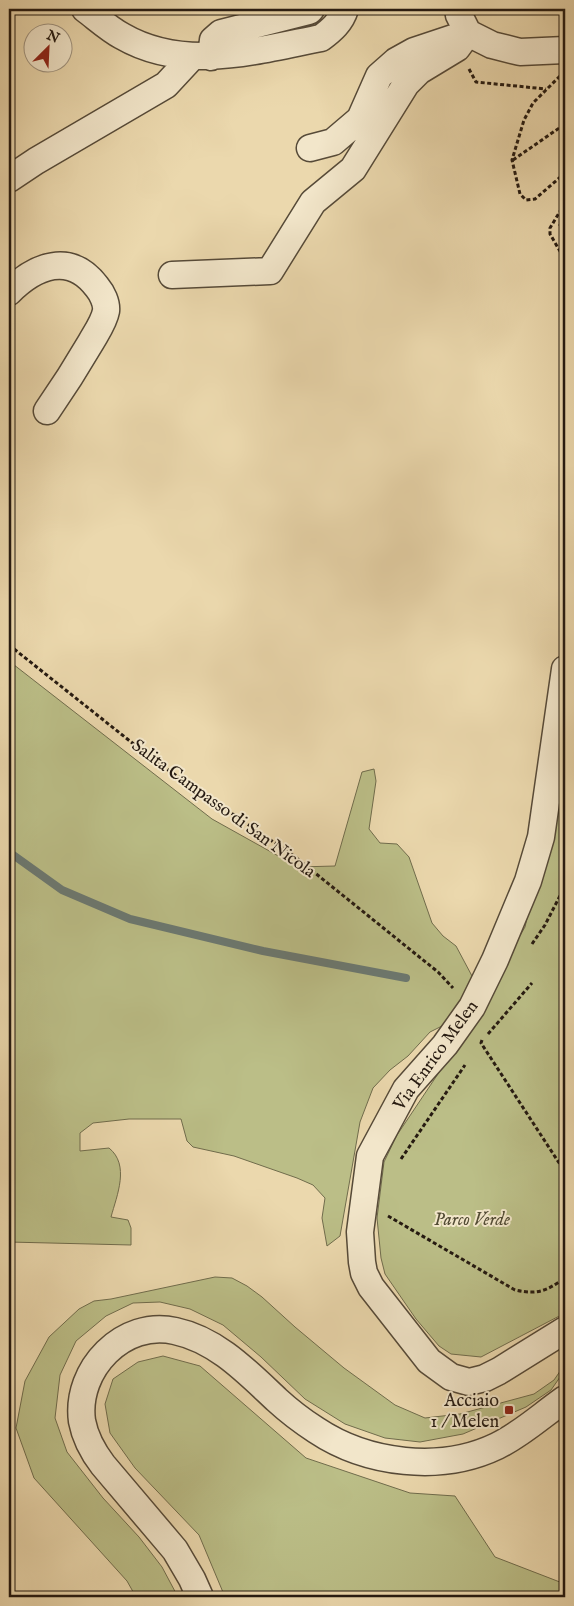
<svg xmlns="http://www.w3.org/2000/svg" width="574" height="1606" viewBox="0 0 574 1606" font-family="'IM FELL English',serif">
<rect width="100%" height="100%" fill="#ebd8ad"/>
<filter id="stains"><feTurbulence type="fractalNoise" baseFrequency=".004" numOctaves="4"/><feColorMatrix values="0 0 0 0 .2 0 0 0 0 .09 0 0 0 0 .02 0 0 0 .5 -.17"/></filter>
<radialGradient id="worn" r=".72"><stop offset=".6" stop-color="#630" stop-opacity="0"/><stop offset="1" stop-color="#630" stop-opacity=".3"/></radialGradient>
<path fill="#bbbe87" stroke="#706c4c" d="M 9,661 L 212,819 L 298,867 L 335,866 L 362,772 L 374,769 L 376,781 L 369,829 L 380,843 L 397,844 L 409,857 L 432,923 L 443,936 L 456,946 L 472,976 L 472,986 L 444,1025 L 430,1032 L 408,1056 L 390,1070 L 373,1088 L 360,1122 L 340,1236 L 327,1246 L 322,1218 L 325,1198 L 313,1185 L 297,1178 L 234,1156 L 193,1147 L 187,1141 L 181,1119 L 129,1119 L 93,1123 L 80,1133 L 80,1151 L 109,1148 C 130,1165 117,1195 111,1217 L 128,1220 L 131,1228 L 131,1245 L 9,1242 Z
M 565,752 L 565,1313 L 481,1357 L 451,1354 L 439,1346 L 416,1319 L 385,1274 L 381,1258 L 377,1218 L 384,1162 L 397,1135 L 450,1056 L 525,927 Z
M 215,1277 L 232,1278 L 247,1286 L 262,1297 L 295,1327 L 344,1368 L 395,1405 L 425,1418 L 460,1414 L 534,1394 L 554,1380 L 565,1364 L 565,1370 L 551,1390 L 526,1407 L 463,1434 L 420,1442 L 385,1438 L 345,1424 L 305,1399 L 261,1357 L 223,1325 L 190,1309 L 160,1302 L 133,1303 L 106,1316 L 76,1341 L 60,1375 L 55,1418 L 67,1452 L 103,1498 L 139,1537 L 162,1567 L 178,1597 L 136,1597 L 127,1581 L 34,1478 L 16,1428 L 25,1381 L 49,1337 L 79,1309 L 94,1301 L 111,1299 Z
M 163,1356 L 200,1366 L 306,1458 L 410,1493 L 455,1496 L 495,1557 L 565,1584 L 565,1597 L 225,1597 L 199,1535 L 135,1468 L 110,1433 L 105,1404 L 113,1379 L 138,1362 Z"/>
<g fill="none" stroke-linecap="round" stroke-linejoin="round">
<path stroke="#6b7972" stroke-width="8" d="M 9,852 L 62,890 L 130,919 L 263,951 L 406,978"/>
<g stroke="#564a38" stroke-width="29">
<path id="street" d="M 85,9 C 97,18 109,29 122,36 C 184,72 255,51 321,38 C 332,30 341,22 345,9
M 458,9 L 459,15 L 468,33 L 492,45 L 520,52 L 565,50
M 211,57 L 213,40 L 221,33 L 309,11 L 311,9
M 310,148 L 333,142 L 360,119 L 379,76 L 396,61 L 414,51 L 453,38
M 9,179 L 36,161 L 166,85 L 192,57
M 172,275 L 270,271 L 313,202 L 353,169 L 406,84 L 419,71 L 457,48 L 468,33
M 9,292 C 35,266 70,251 97,287 C 102,293 107,303 106,311 C 104,322 96,333 91,342 C 77,366 63,388 47,411
M 565,669 L 541,837 L 528,881 L 495,960 L 472,1007 L 445,1045 L 406,1089 L 370,1156 L 360,1232 L 362,1262 L 364,1273 L 371,1287 L 429,1361 L 451,1377 L 469,1382 L 485,1378 L 499,1371 L 565,1330
M 200,1597 L 192,1579 L 175,1550 L 103,1465 C 93,1452 85,1437 82,1421 C 75,1369 124,1319 175,1331 C 217,1340 247,1372 277,1400 C 289,1411 302,1421 316,1430 C 367,1464 441,1473 497,1446 C 522,1434 542,1415 565,1399"/>
</g>
<path stroke="#251a11" stroke-width="3" stroke-dasharray="4 2.5" stroke-linecap="butt" d="M 469,69 L 476,82 L 546,89
M 560,76 L 533,103 L 524,120 L 512,160 L 520,194 L 526,200 L 535,199 L 565,173
M 513,160 L 565,124
M 565,203 L 550,228 L 550,234 L 565,260
M 565,217 L 560,225 L 565,231
M 9,645 L 155,761 L 294,856 L 438,972 L 453,988
M 532,944 L 545,925 L 565,886
M 488,1034 L 532,983
M 482,1040 L 481,1043 L 565,1172
M 401,1159 L 465,1065
M 388,1216 L 515,1290 C 538,1295 546,1291 565,1278"/>
<use href="#street" stroke="#f2e6ca" stroke-width="26"/>
</g>
<rect fill="#8f2418" stroke="#f2e6ca" stroke-width="2" x="504" y="1405" width="10" height="10" rx="2.5"/>
<g text-anchor="middle" stroke-width="4" stroke-linejoin="round" paint-order="stroke">
<g font-size="18" fill="#251a11" stroke="#f2e6ca">
<text transform="translate(224 808) rotate(36)" y="6">Salita Campasso di San Nicola</text>
<text transform="translate(435 1055) rotate(-54)" y="6">Via Enrico Melen</text>
</g>
<g font-size="18" font-style="italic" fill="#524b34" stroke="#f2e6ca">
<text x="472" y="1225">Parco Verde</text>
</g>
<g font-size="18" fill="#251a11" stroke="#f2e6ca" text-anchor="end">
<text x="499" y="1406">Acciaio<tspan x="499" dy="21">1 / Melen</tspan></text>
</g>
</g>
<rect width="574" height="1606" fill="none" stroke="#ebd8ad" stroke-width="30"/>
<rect x="10" y="10" width="554" height="1586" fill="none" stroke="#251a11" stroke-width="2.5"/>
<rect x="15" y="15" width="544" height="1576" fill="none" stroke="#251a11"/>
<g transform="translate(48 48) rotate(24)"><circle r="24" fill="#f2e6ca" stroke="#a09480"/>
<path d="M0-4L9 19L0 12L-9 19Z" fill="#8f2418"/>
<text y="-8" font-size="14" font-weight="bold" text-anchor="middle" fill="#251a11">N</text>
</g>
<rect width="100%" height="100%" filter="url(#stains)"/>
<rect width="100%" height="100%" fill="url(#worn)"/>
</svg>
